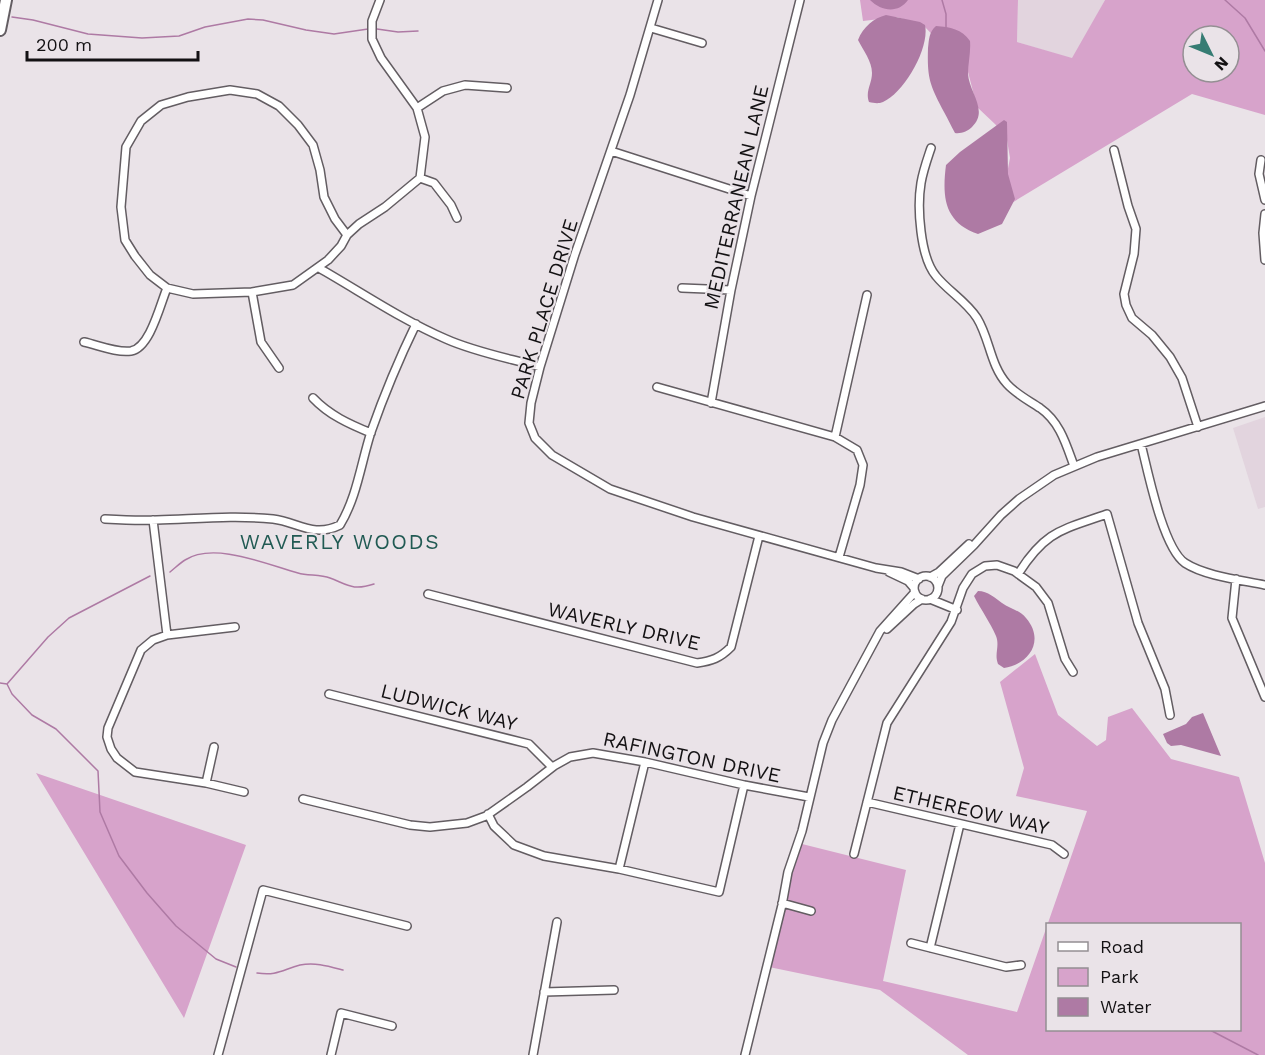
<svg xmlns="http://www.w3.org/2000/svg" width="1265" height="1055" viewBox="0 0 1265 1055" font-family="'Work Sans',sans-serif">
<rect width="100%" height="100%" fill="#eae3e8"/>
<path fill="#e2d4de" d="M 1018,0 L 1105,0 L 1073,59 L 1017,42 Z
M 1265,417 L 1265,507 L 1258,509 L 1233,428 Z"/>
<path fill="#d7a3cb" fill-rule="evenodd" d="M 860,0 L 1018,0 L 1017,42 L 1072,58 L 1105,0 L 1265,0 L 1265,115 L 1192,94 L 1000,210 L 1010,158 L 1007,140 L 996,125 L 977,107 L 968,72 L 924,26 L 897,17 L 863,21 ZM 1193,36 L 1229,36 L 1229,72 L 1193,72 Z
M 1035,654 L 1058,715 L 1097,746 L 1106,740 L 1108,717 L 1132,708 L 1171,759 L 1239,777 L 1265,863 L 1265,1055 L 968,1055 L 880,990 L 769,967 L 793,867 L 802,844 L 906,870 L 883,981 L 1017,1012 L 1087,811 L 1016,796 L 1024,768 L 1000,682 ZM 1048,924 L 1240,924 L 1240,1030 L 1048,1030 Z
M 36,773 L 246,845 L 184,1018 Z"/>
<path fill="#ae7aa4" d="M 870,0 L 908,0 C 898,14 881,11 870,0 Z
M 886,15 L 920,22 L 925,25 C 930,48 904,93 883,102 C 878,104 874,103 869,102 C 865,91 872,84 872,73 C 872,61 863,50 858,40 C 863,27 874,18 886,15 Z
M 936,26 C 950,27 962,29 970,41 C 971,52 968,63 968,74 C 969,92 989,111 972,127 C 968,131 961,134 955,133 C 951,126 948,119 944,112 C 930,85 927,79 928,48 C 929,39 929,32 936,26 Z
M 1004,120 L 1007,122 L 1008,174 L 1015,199 L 1002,224 L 978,234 C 944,222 942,197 946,165 L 960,152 Z
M 978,591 C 988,591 995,598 1002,603 C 1010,609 1020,610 1026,618 C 1045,640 1030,664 1004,668 L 998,664 C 994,654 1000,646 996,636 C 990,622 981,610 974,596 Z
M 1203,713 L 1221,756 L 1181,745 L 1171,746 L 1167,743 L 1163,734 L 1186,724 L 1192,717 Z"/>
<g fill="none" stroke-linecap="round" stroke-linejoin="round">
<path stroke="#ae7aa4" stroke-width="1.5" d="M 942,0 L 946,14 L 946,27
M 1225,0 L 1245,18 L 1265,51
M 12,17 L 33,20 L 88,34 L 142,38 L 179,36 L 205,27 L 248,19 L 263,20 L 306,30 L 334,34 L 368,29
M 377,29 L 398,32 L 418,31
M 170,572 C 175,568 180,563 185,560 C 214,541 268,565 298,573 C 308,576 320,574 330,578 C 348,585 353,591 374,584
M 0,683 L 7,684 L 12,694 L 32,715 L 56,729 L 98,771 L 100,812 L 119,856 L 147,893 L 176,926 L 216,959 L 236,967
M 7,684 L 48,637 L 69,618 L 150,576
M 257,973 C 277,976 282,970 300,965 C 315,962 328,966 343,970
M 1210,1030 L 1258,1055"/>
<g stroke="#635d62" stroke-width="10">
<path id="minor" d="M 658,0 L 630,95 L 575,254 L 540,367 L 531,403 L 529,423 L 535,438 L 552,455 L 610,489 L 693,517 L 876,568 L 901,572 L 919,579
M 651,28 L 702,43
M 417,108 L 443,91 L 465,85 L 507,88
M 931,148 C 927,160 923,171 921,183 C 917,207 920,257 936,276 C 948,291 966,301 977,318 C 990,339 990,365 1007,384 C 1016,394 1028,400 1040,408 C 1060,422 1066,444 1074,466
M 1114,150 L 1128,206 L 1136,229 L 1134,254 L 1124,294 L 1126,305 L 1132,318 L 1152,335 L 1170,357 L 1182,378 L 1198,427
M 611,151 L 751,196
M 1261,160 L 1259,174 L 1265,200
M 420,178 L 434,183 L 451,205 L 457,218
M 1265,214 L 1263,233 L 1265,260
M 347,235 L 335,219 L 324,197 L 320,170 L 313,145 L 298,125 L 279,106 L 257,94 L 230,90 L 188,97 L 161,105 L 141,121 L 126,147 L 121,207 L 125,240 L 135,256 L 150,275 L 167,288 L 193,294 L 252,292 L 293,285 L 328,260 L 341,246 L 347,235 L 359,224 L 385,207 L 420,178 L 425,137 L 417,108 L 381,58 L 372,39 L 372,21 L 380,0
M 319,268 C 361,292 402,320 446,339 C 475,352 508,358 540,367
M 682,288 L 731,290
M 252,292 L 261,342 L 279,368
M 84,342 C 98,345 116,353 131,351 C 150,348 160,305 167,288
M 657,387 L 835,437 L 857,450 L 863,465 L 860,485 L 839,557
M 313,398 C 329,415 349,424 371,433
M 711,403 L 731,290 L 751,196 L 800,0
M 835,437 L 867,295
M 1141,444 C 1148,472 1163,548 1185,563 C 1205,576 1241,580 1265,585
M 105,519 C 122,520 140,521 157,520 C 195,519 234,515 273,519 C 298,522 313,538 340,525 C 357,497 361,463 371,432 C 384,395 399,359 416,324
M 153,520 L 167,635
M 889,572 L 908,581 L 914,588
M 1018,574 C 1046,530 1062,530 1107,514 L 1138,623 L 1165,689 L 1170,715
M914 588a12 12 0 1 1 24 0a12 12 0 1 1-24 0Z
M 930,577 L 939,572 L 969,544
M 1236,579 L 1232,618 L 1265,697
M 938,586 L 942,576 L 974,545 L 1001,515 L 1019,499 L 1054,475 L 1097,457 L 1265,406
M 428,594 L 697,663 C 712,661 720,658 731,647 L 759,536
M 930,599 L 957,610
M 235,627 L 167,635 L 153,640 L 141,650 L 108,728 L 107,737 L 111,749 L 117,758 L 135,772 L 206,783 L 244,792
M 887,629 L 914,604 L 922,599
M 329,694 L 529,744 L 552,767
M 206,783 L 214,747
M 303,799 L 410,825 L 430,827 L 467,823 L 486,816 L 527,787 L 554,766 L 570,757 L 593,753 L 645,762 L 744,785 L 809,797
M 867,802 L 1052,845 L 1064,854
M 488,814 L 494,826 L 514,845 L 544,856 L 619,869 L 719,892 L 744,785
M 854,854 L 887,723 L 951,622 L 963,588 L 972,574 L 985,566 L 997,565 L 1014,571 L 1036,587 L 1048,603 L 1065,659 L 1073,672
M 619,869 L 645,762
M 782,903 L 811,911
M 911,943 L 1006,967 L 1021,965
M 930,948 L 960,824
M 544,992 L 614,990
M 218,1055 L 263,890 L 407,926
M 331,1055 L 341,1013 L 392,1026
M 533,1055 L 557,922
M 745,1055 L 782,905 L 788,872 L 802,831 L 823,743 L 832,720 L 880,631 L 915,592"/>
</g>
<g stroke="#635d62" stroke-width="14">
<path id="highway" d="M 0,30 L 6,0"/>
</g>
<use href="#minor" stroke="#fff" stroke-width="7"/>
<use href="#highway" stroke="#fff" stroke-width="10"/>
</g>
<g text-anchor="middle" stroke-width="4.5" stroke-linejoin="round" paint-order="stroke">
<g font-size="20" fill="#131113" stroke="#eae3e8">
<text transform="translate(736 197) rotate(-77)" y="7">MEDITERRANEAN LANE</text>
<text transform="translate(544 309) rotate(-73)" y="7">PARK PLACE DRIVE</text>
<text transform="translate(624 626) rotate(13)" y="7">WAVERLY DRIVE</text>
<text transform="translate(449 707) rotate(14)" y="7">LUDWICK WAY</text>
<text transform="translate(692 757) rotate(12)" y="7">RAFINGTON DRIVE</text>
<text transform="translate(971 810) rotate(13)" y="7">ETHEREOW WAY</text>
</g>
<g font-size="21" letter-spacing="1.5" fill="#215a53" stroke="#eae3e8">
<text x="340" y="549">WAVERLY WOODS</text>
</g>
</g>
<rect x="1046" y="923" width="195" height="108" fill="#eae3e8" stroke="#948f93" stroke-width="1.5"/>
<rect x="1058" y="942" width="30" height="9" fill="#ffffff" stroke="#948f93" stroke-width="1.5"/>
<text x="1100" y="953" font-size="18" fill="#131113">Road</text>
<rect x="1058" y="968" width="30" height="18" fill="#d7a3cb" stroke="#948f93" stroke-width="1.5"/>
<text x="1100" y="983" font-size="18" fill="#131113">Park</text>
<rect x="1058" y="998" width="30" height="18" fill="#ae7aa4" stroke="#948f93" stroke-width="1.5"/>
<text x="1100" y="1013" font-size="18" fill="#131113">Water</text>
<g transform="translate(1211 54) rotate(133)"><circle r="28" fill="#eae3e8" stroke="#948f93" stroke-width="1.5"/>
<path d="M0-4.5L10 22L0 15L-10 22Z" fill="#367c73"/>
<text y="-9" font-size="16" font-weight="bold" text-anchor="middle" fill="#131113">N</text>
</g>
<path d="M27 51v9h171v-9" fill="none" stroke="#131113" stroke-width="3"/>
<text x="36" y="51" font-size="18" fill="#131113" stroke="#eae3e8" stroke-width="4.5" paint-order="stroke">200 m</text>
</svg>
